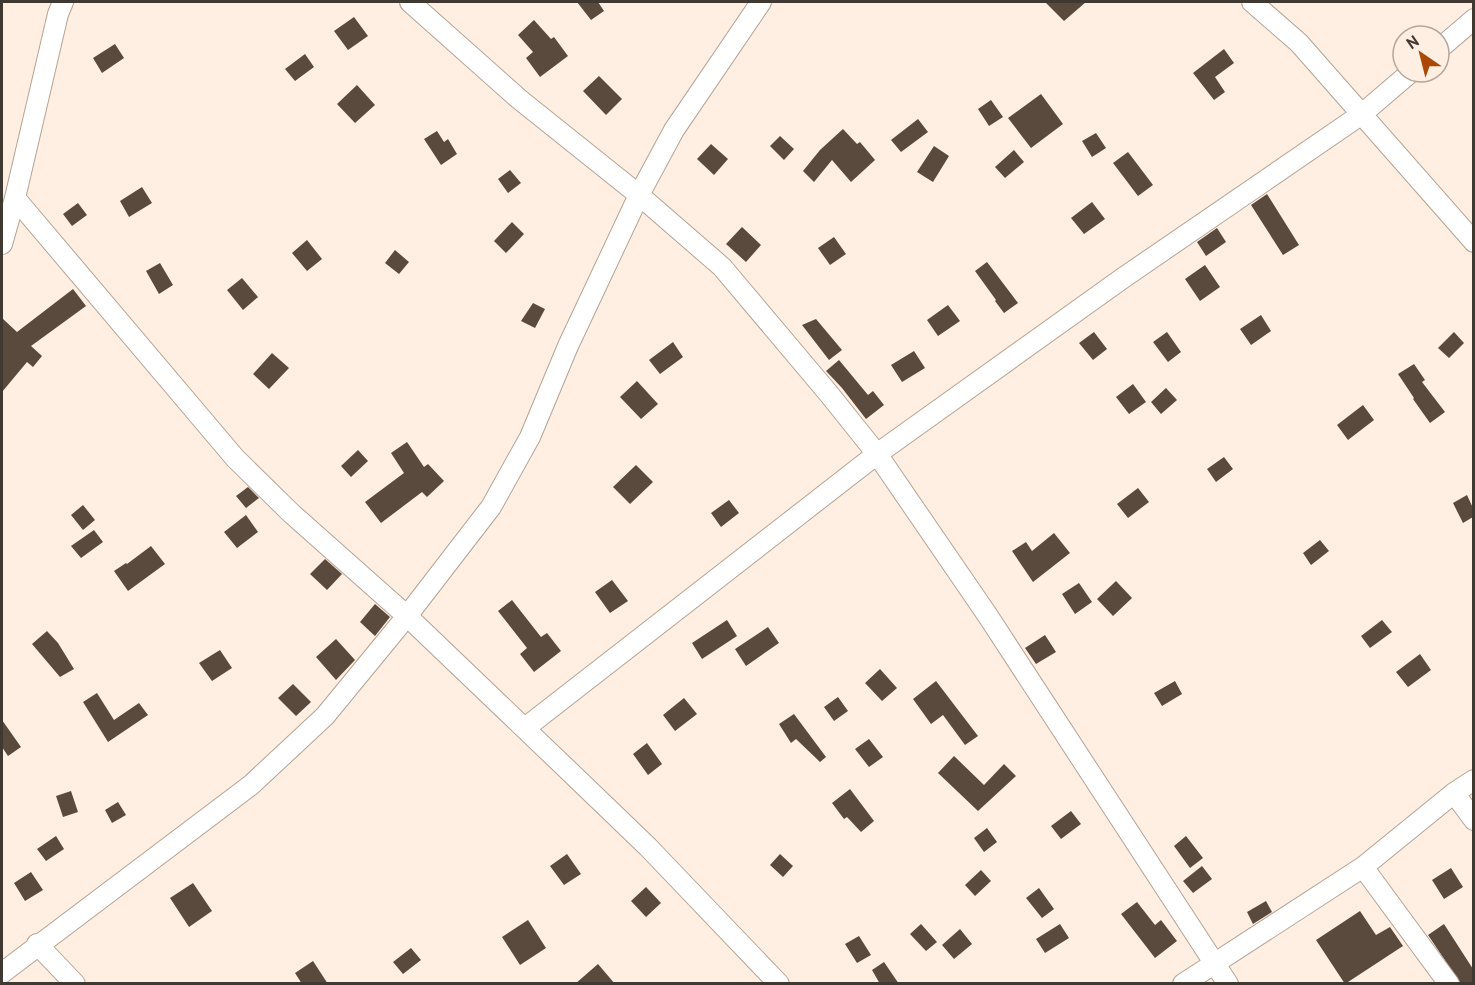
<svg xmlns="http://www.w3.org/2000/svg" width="1475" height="985" viewBox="0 0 1475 985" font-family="'PT Sans',sans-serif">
<rect width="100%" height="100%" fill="#ffefe2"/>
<path fill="#5a4a3d" d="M 577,2 L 598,2 L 604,11 L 591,20 Z
M 1045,2 L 1086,2 L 1064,21 Z
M 354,17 L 368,36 L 348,50 L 334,31 Z
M 534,20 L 551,39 L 554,37 L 568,56 L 540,77 L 526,58 L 533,52 L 518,35 Z
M 115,44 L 124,58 L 102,73 L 93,58 Z
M 1224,49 L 1234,63 L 1215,77 L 1225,92 L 1214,100 L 1193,73 Z
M 305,54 L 314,67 L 295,81 L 285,69 Z
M 599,76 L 622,99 L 606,115 L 583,91 Z
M 357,85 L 375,105 L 355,123 L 337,104 Z
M 1041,94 L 1063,124 L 1031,148 L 1008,118 Z
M 991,100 L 1003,117 L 989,126 L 978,109 Z
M 918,119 L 928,132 L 901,152 L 891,140 Z
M 843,129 L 857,144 L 860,142 L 875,160 L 851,182 L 832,160 L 814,182 L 803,171 L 820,150 Z
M 437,131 L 444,142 L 448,139 L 457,154 L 441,165 L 424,139 Z
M 1096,133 L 1106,148 L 1092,157 L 1082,141 Z
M 780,136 L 794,149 L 784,160 L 770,146 Z
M 711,144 L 728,159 L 714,175 L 697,159 Z
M 934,146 L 949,156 L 933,182 L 917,172 Z
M 1014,150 L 1024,162 L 1005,178 L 995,167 Z
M 1128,152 L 1153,185 L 1138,196 L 1113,163 Z
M 510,170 L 521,183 L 508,193 L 498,179 Z
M 142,187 L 152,203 L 129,217 L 120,201 Z
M 1267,194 L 1299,245 L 1283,255 L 1251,205 Z
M 1092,202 L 1105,219 L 1084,234 L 1071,218 Z
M 78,203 L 87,215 L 72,226 L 63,214 Z
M 512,222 L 524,234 L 506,253 L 494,241 Z
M 742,227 L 761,245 L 746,262 L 726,244 Z
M 1217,228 L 1226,242 L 1206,256 L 1197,242 Z
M 834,237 L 846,254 L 830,265 L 818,248 Z
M 307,240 L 322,259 L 307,271 L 292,253 Z
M 395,250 L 409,262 L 399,274 L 385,263 Z
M 987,262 L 1018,303 L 1004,313 L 995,301 L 996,300 L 975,271 Z
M 160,263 L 173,285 L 159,294 L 146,271 Z
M 1205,265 L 1220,287 L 1200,301 L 1185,279 Z
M 242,278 L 258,297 L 243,310 L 227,290 Z
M 73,289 L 86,306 L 31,346 L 42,356 L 33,367 L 27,362 L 2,392 L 2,318 L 17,332 Z
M 533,303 L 545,309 L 535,328 L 521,321 Z
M 948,305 L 960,321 L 938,336 L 927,320 Z
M 1261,315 L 1271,331 L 1251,345 L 1240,329 Z
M 816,319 L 842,350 L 829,360 L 802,325 Z
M 1094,332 L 1107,349 L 1093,360 L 1079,343 Z
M 1167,332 L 1181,352 L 1168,362 L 1153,342 Z
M 1454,332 L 1464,343 L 1449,358 L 1438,348 Z
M 673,342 L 683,357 L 660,374 L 649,360 Z
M 914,351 L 925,368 L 902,382 L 891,365 Z
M 272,353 L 289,368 L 269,389 L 253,374 Z
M 839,360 L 868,395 L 873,391 L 884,405 L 866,419 L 842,388 L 826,371 Z
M 1414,364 L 1425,380 L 1422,382 L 1445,412 L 1430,423 L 1413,399 L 1414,398 L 1398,374 Z
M 637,381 L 658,404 L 641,419 L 620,397 Z
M 1133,384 L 1146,402 L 1129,414 L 1116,397 Z
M 1166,388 L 1177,400 L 1161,414 L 1151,402 Z
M 1363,405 L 1374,420 L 1348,440 L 1337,425 Z
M 407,442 L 424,467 L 428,464 L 444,481 L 427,497 L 422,492 L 381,523 L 365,502 L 404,473 L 391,453 Z
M 358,450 L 368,461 L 351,477 L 341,466 Z
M 1224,457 L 1233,469 L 1216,482 L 1207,469 Z
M 636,465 L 653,482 L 630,504 L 613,487 Z
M 248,487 L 259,498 L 246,508 L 236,496 Z
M 1138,488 L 1149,502 L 1128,518 L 1117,504 Z
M 1467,495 L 1473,508 L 1473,517 L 1463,523 L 1453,503 Z
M 729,500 L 739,513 L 721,527 L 711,513 Z
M 83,505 L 95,520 L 83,530 L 71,515 Z
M 246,515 L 258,532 L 237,548 L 224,532 Z
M 94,530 L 103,542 L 81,558 L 71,546 Z
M 1054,533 L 1070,553 L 1033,582 L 1012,551 L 1026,542 L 1032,551 Z
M 1320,540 L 1329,551 L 1311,565 L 1303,553 Z
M 151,546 L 165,564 L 128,591 L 114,571 L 126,563 L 127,564 Z
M 325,559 L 342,574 L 327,590 L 310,574 Z
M 612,580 L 628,601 L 610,613 L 595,592 Z
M 1116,581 L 1132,598 L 1113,616 L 1097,599 Z
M 1079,583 L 1092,602 L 1075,614 L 1062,594 Z
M 512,600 L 541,637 L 547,633 L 561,651 L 534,672 L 520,654 L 527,648 L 498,611 Z
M 375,604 L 390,617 L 375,636 L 360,622 Z
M 727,620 L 737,636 L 702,659 L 692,643 Z
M 1382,620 L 1392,632 L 1370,648 L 1361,636 Z
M 768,627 L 779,643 L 746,666 L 735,649 Z
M 47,631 L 58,643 L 74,669 L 60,677 L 32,644 Z
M 1045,635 L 1056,652 L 1036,664 L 1025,648 Z
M 336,639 L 355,660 L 336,680 L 316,657 Z
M 220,650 L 232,668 L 212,681 L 199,663 Z
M 1420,654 L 1431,670 L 1408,687 L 1396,672 Z
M 880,669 L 897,688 L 882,701 L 865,683 Z
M 936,681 L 978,736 L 965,745 L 943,715 L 931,724 L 913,699 Z
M 1175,681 L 1182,694 L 1162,706 L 1154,693 Z
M 293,684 L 311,702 L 296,716 L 278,698 Z
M 97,693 L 114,720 L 139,703 L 148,715 L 108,742 L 83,702 Z
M 838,697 L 848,711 L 834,721 L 824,707 Z
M 684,698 L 697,714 L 675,731 L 663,715 Z
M 794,714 L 826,757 L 820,762 L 796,739 L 791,743 L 779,724 Z
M 2,720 L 21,747 L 8,756 L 2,747 Z
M 869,739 L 883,757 L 869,767 L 855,749 Z
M 647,743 L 662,764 L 648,775 L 633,754 Z
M 954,756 L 984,785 L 1004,764 L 1016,776 L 978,811 L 938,773 Z
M 850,789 L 874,821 L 861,832 L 847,817 L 844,819 L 832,803 Z
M 71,791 L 78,812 L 63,817 L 56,796 Z
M 118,802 L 126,815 L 112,823 L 105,810 Z
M 1071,811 L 1081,824 L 1061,839 L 1051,826 Z
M 987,828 L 997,842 L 984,852 L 974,838 Z
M 56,836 L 64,849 L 46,861 L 37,849 Z
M 1186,836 L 1203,858 L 1190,868 L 1174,846 Z
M 567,854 L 581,874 L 564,885 L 550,866 Z
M 780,854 L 793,866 L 783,877 L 770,865 Z
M 1202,866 L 1212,879 L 1193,893 L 1183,881 Z
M 1451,868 L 1463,887 L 1444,899 L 1432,880 Z
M 981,870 L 991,881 L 975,896 L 965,885 Z
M 31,872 L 43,890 L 25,901 L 14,883 Z
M 193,883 L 212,911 L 189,927 L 170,898 Z
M 646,887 L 661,903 L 646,917 L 631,901 Z
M 1039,888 L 1054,909 L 1042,918 L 1026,898 Z
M 1266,901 L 1272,912 L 1253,924 L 1247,912 Z
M 1137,902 L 1155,925 L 1161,920 L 1177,941 L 1155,958 L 1121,914 Z
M 1360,911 L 1376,935 L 1390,927 L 1403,946 L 1345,984 L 1316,940 Z
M 528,920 L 546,948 L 520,965 L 502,937 Z
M 921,924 L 937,942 L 926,951 L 910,934 Z
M 1060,924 L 1069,938 L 1045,953 L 1036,939 Z
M 1444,924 L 1473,969 L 1473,984 L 1461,984 L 1428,935 Z
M 960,929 L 972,944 L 954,959 L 942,945 Z
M 859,936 L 871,955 L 857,963 L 845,944 Z
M 411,948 L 421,960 L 403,974 L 393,962 Z
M 313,961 L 328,984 L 302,984 L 295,973 Z
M 884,962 L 899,984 L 880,984 L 872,970 Z
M 598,964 L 615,984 L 575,984 Z"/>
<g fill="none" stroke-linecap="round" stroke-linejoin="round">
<g stroke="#b5a393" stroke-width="22">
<path id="minor" d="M 410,2 L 519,99 L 639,195 L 722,267 L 829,394 L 877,454 L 988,616 L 1228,984
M 1252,2 L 1299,43 L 1474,242
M 1439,49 L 1474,19
M 15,198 L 235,458 L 291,513 L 407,616 L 568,770 L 648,847 L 779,984
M 2,244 L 15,198 L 58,14 L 63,2
M 525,728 L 877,454 L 1123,278 L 1362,114 L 1411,72
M 1454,793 L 1474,820
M 1363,867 L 1449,984
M 37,944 L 75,984
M 2,973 L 251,785 L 325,716 L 407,616 L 491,507 L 530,437 L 568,346 L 639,195 L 674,130 L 761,2
M 1183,984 L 1363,867 L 1454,793 L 1474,780"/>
</g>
<use href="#minor" stroke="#fff" stroke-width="20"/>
</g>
<rect width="1475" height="985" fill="none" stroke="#403932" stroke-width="6"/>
<g transform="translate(1421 54) rotate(325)"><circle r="28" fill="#ffefe2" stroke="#b3a69c" stroke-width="1.5"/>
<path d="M0-4.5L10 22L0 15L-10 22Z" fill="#aa4906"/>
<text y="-9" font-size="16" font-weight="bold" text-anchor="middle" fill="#403932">N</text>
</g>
</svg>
